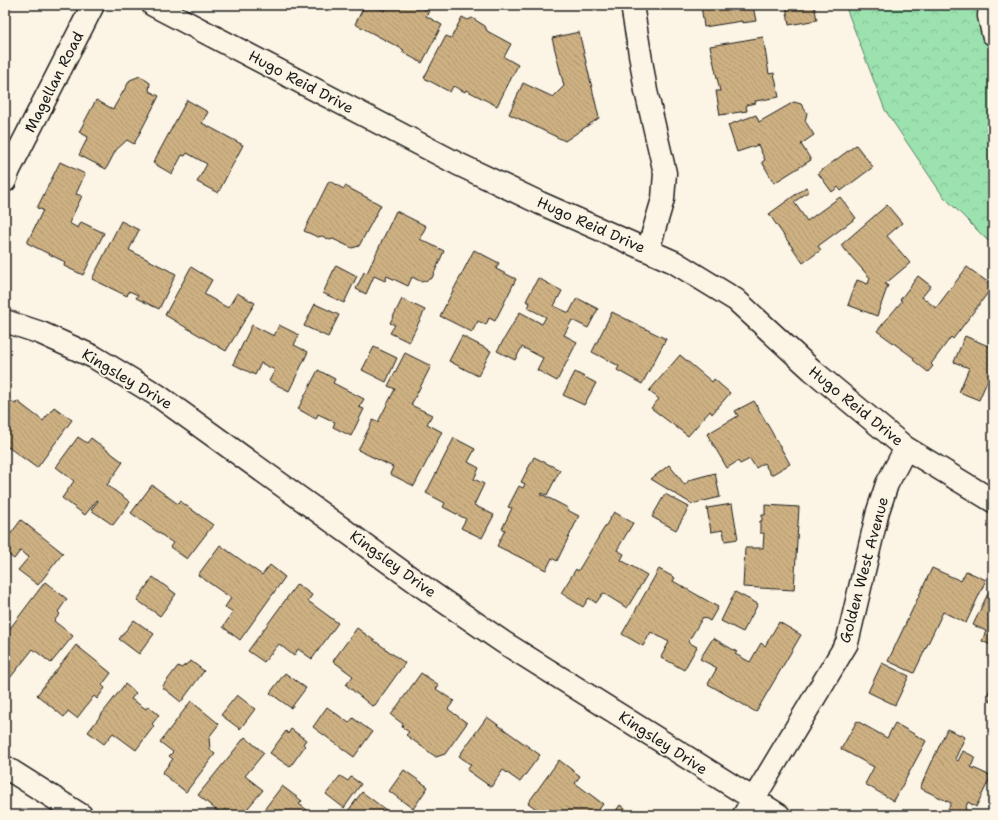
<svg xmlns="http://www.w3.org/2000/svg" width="998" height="820" viewBox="0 0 998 820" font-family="'Shantell Sans',sans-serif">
<defs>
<pattern id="park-crowns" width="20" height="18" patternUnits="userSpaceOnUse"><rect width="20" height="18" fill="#9be2af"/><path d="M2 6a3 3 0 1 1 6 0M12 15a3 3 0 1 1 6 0" fill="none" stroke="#85c196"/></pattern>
<pattern id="building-back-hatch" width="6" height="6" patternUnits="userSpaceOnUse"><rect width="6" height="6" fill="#ceb183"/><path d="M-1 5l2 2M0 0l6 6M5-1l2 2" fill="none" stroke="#b09871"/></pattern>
</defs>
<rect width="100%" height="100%" fill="#fcf5e5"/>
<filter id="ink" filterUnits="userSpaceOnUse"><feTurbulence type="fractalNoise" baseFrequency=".025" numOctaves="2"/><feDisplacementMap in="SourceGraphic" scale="8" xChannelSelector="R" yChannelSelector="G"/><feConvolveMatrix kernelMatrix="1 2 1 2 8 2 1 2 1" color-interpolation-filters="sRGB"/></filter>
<g filter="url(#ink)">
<path fill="url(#park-crowns)" stroke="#5c7f66" d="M 845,5 L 993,5 L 993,246 L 943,196 L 885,110 Z"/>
<path fill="url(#building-back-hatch)" stroke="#1c1c1c" d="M 365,5 L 374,5 L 384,11 L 387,5 L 417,5 L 429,11 L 426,16 L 442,25 L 422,63 L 402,52 L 404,50 L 355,24 Z
M 701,5 L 755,5 L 753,6 L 756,21 L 742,23 L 742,21 L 704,27 Z
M 786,5 L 814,5 L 817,20 L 789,25 Z
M 462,17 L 468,20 L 472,18 L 485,26 L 487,31 L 511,44 L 504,57 L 518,65 L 497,106 L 466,90 L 465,92 L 453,86 L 450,92 L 424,78 L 446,36 L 451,38 Z
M 579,32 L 599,118 L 565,141 L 509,114 L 523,83 L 553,97 L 564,86 L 552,38 Z
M 763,37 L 769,74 L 774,73 L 779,97 L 755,101 L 756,103 L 746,105 L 747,111 L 720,115 L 716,91 L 720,91 L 710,46 Z
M 140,76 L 150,83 L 149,91 L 159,96 L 134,144 L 127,140 L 116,150 L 106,169 L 79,155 L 88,137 L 79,132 L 96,100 L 113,109 L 130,80 Z
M 187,100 L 208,112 L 202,123 L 243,145 L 218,193 L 197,182 L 207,164 L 187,153 L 185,156 L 182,155 L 172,174 L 153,163 Z
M 794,102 L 801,104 L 807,113 L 805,121 L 814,135 L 801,144 L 811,160 L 774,183 L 762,162 L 765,160 L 758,145 L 737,152 L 728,125 L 756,115 L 759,122 Z
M 856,145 L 873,167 L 841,191 L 838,187 L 832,192 L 818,173 Z
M 60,162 L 85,174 L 76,194 L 82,196 L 69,223 L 78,228 L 81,222 L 104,233 L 83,275 L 64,266 L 65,262 L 27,243 L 43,210 L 37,208 Z
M 329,181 L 344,189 L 345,186 L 381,205 L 359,246 L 352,248 L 333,239 L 330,240 L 322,236 L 318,237 L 304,231 Z
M 806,187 L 809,191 L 794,202 L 807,221 L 840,197 L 856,218 L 818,246 L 821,250 L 803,263 L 769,214 Z
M 887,205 L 902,223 L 887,236 L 910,263 L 885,284 L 888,285 L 877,316 L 848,305 L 857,280 L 868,284 L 870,278 L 841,245 Z
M 396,211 L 426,226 L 420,239 L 444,251 L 432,278 L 422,282 L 412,277 L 408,286 L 387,276 L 385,281 L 374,276 L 366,294 L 356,289 L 364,272 L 367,273 Z
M 121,221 L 139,230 L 129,250 L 176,274 L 159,309 L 136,298 L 138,295 L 129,291 L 127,296 L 92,279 Z
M 474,250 L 499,263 L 496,269 L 516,279 L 495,321 L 489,318 L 486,325 L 478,321 L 472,332 L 440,316 Z
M 336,265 L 357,276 L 344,303 L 323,293 Z
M 191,267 L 212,280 L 204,294 L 228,308 L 237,293 L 255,303 L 226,351 L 165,315 Z
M 967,267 L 993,286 L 953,339 L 951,337 L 931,364 L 933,366 L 928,372 L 913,360 L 914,358 L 877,331 L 902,301 L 900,300 L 918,276 L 931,286 L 922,297 L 936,308 Z
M 538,278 L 562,291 L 554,306 L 569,313 L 577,298 L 598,309 L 588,328 L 572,320 L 564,335 L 577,342 L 557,381 L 537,370 L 543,358 L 522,347 L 515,360 L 497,351 L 520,312 L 542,324 L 546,317 L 528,308 L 530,303 L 526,301 Z
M 402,299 L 425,310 L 409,342 L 390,333 L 395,325 L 390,323 Z
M 315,304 L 339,315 L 328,337 L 304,326 Z
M 612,312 L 666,339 L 642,384 L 617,370 L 619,366 L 592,352 Z
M 252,325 L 274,336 L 279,325 L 299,335 L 294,345 L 308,352 L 289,391 L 269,381 L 275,370 L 261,363 L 255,375 L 233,364 Z
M 462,336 L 491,351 L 478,376 L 449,361 Z
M 965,336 L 993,348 L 993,379 L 989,377 L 979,400 L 959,392 L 969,368 L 954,362 Z
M 374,347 L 397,358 L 386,382 L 362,370 Z
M 405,353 L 431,366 L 411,405 L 432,415 L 427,424 L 442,432 L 414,486 L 390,474 L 393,467 L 358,450 L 373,420 L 378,422 L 395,389 L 388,386 Z
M 680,355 L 712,382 L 714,379 L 730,393 L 712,414 L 710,411 L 688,436 L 651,408 L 659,399 L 649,391 Z
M 318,370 L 335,379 L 333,383 L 364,399 L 359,407 L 364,409 L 351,436 L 333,427 L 335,422 L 318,414 L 316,419 L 298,409 Z
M 575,372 L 596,383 L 584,405 L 563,395 Z
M 8,399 L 16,404 L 17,401 L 43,421 L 54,407 L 72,420 L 37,468 L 8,447 L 7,449 L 5,448 L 5,400 Z
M 754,401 L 790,464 L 771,475 L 764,463 L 756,468 L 750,459 L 740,464 L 738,461 L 727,468 L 707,434 L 738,416 L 735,411 Z
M 78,437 L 87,443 L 91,438 L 123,462 L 107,485 L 130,502 L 113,525 L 91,510 L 98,501 L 97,500 L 85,515 L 62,498 L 74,481 L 56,467 Z
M 454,438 L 475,449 L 468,462 L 479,468 L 474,479 L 484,484 L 474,505 L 494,515 L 482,538 L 461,528 L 466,519 L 443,507 L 445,503 L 426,493 Z
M 534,457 L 560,470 L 547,495 L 542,493 L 541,496 L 543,495 L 568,508 L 567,510 L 579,516 L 557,561 L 552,558 L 546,570 L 497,546 L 505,530 L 502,529 L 512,508 L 508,507 L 519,486 L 523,488 L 525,484 L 521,482 Z
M 669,465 L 685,485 L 689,480 L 715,473 L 720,497 L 692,504 L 651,479 Z
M 152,485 L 178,504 L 180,501 L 213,525 L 187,559 L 170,547 L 173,543 L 131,513 Z
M 665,494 L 689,507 L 676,530 L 652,517 Z
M 732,504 L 738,539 L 725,541 L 723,530 L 711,532 L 707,508 Z
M 765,505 L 799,507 L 794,590 L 743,587 L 745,548 L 763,548 L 764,533 L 760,533 L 760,521 L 762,521 L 762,515 L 765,515 Z
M 614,512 L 633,523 L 617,550 L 624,554 L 621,560 L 647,575 L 627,608 L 603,593 L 596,603 L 589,598 L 583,607 L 561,593 L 576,569 L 578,571 Z
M 21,520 L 63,553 L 38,585 L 18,570 L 29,557 L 20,551 L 14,559 L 5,552 L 5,545 L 8,541 L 6,540 Z
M 220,545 L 262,575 L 270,565 L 285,577 L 240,640 L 223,627 L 233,612 L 225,607 L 231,598 L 198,575 Z
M 932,568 L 961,581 L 966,571 L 986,580 L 966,623 L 943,612 L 914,673 L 888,661 Z
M 659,569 L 675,578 L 673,581 L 718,607 L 710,621 L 703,617 L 688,642 L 697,647 L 684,670 L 661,657 L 669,642 L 651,632 L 643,646 L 622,634 Z
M 153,577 L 176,594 L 160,616 L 137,600 Z
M 45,582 L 67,599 L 58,612 L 60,614 L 54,621 L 73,636 L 51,663 L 33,649 L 10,678 L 5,675 L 5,635 Z
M 297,584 L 312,595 L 308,601 L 338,623 L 312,659 L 298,649 L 294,656 L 279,644 L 264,662 L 248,651 Z
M 992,585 L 993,585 L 993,646 L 982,641 L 986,631 L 973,625 Z
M 735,592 L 758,604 L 743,632 L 721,621 Z
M 134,620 L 154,634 L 139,654 L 119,639 Z
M 779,622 L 801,635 L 756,712 L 708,684 L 717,668 L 700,659 L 713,638 L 737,652 L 735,654 L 750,662 L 761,643 L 765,646 Z
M 357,628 L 405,663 L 375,705 L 372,706 L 346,685 L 353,676 L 333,661 Z
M 76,645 L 111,673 L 102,685 L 105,688 L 97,699 L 94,696 L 77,718 L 68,711 L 64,717 L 37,695 Z
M 191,661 L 204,671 L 181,702 L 162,687 L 178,666 L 181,668 Z
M 882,663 L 909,676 L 895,705 L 868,692 Z
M 285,673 L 306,688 L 291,708 L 270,693 Z
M 421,673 L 439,685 L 436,689 L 454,701 L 448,709 L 467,723 L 445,754 L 436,757 L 406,735 L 409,732 L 402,727 L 403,724 L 391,715 Z
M 993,683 L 993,703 L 989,701 L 991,696 L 988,694 Z
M 125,684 L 136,693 L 131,699 L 146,709 L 148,706 L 159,715 L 152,724 L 154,726 L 136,750 L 113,733 L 104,744 L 88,732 Z
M 237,695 L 255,709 L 240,729 L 221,715 Z
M 191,701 L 219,724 L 209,737 L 210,750 L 215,754 L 186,792 L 162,773 L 173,759 L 169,756 L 173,752 L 160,742 Z
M 327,707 L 349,723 L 353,718 L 372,732 L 354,757 L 313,727 Z
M 487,717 L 540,755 L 520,782 L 503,770 L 491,787 L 467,770 L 471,765 L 459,756 Z
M 857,721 L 887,738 L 895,723 L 926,741 L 894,801 L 865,784 L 874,767 L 841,749 Z
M 291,729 L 306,740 L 303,744 L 305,746 L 290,767 L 270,753 L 286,731 L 288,734 Z
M 947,729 L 965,737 L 955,759 L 958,761 L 963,751 L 975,757 L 971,767 L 991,776 L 976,807 L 968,802 L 965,809 L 975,815 L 945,815 L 951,803 L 920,788 Z
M 245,737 L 264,753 L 245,776 L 263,790 L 242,815 L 233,815 L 225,809 L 221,814 L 198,795 Z
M 559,760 L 580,776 L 575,783 L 603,804 L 595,815 L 540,815 L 542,813 L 528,803 Z
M 404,770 L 428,787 L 413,809 L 389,791 Z
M 340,776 L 348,781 L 351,777 L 361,784 L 344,808 L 326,794 Z
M 282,786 L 302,801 L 299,804 L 314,815 L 260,815 Z
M 362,792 L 390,813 L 388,815 L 353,815 L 348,811 Z
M 620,805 L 633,815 L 613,815 Z"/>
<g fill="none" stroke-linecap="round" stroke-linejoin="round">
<g stroke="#1c1c1c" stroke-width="25">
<path id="minor" d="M 153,5 L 458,164 L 540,203 L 674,262 L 736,300 L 812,370 L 906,448 L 993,501
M 632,5 L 646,91 L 665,173 L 663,199 L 648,250
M 990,5 L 989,16 L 993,34
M 5,181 L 9,170 L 93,5
M 5,321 L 41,333 L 94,357 L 157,395 L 426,589 L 503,642 L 779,815
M 5,767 L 81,815
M 744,815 L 847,643 L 878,511 L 887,484 L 906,448"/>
</g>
<use href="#minor" stroke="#fcf5e5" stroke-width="22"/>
</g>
</g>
<g text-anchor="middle" stroke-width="3.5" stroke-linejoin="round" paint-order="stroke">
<g font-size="15" fill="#1c1c1c" stroke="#fcf5e5">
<text transform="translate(54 82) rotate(-63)" y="5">Magellan Road</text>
<text transform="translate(301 82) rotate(28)" y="5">Hugo Reid Drive</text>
<text transform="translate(591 225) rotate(24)" y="5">Hugo Reid Drive</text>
<text transform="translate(127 379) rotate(31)" y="5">Kingsley Drive</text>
<text transform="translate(856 406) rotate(39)" y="5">Hugo Reid Drive</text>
<text transform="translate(393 564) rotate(36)" y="5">Kingsley Drive</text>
<text transform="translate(864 570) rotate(-75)" y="5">Golden West Avenue</text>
<text transform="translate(663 743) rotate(33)" y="5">Kingsley Drive</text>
</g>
</g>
<rect width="998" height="820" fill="none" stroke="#fcf5e5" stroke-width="20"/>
<rect x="10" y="10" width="978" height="800" fill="none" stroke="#1c1c1c" stroke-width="1.5" filter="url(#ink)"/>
</svg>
